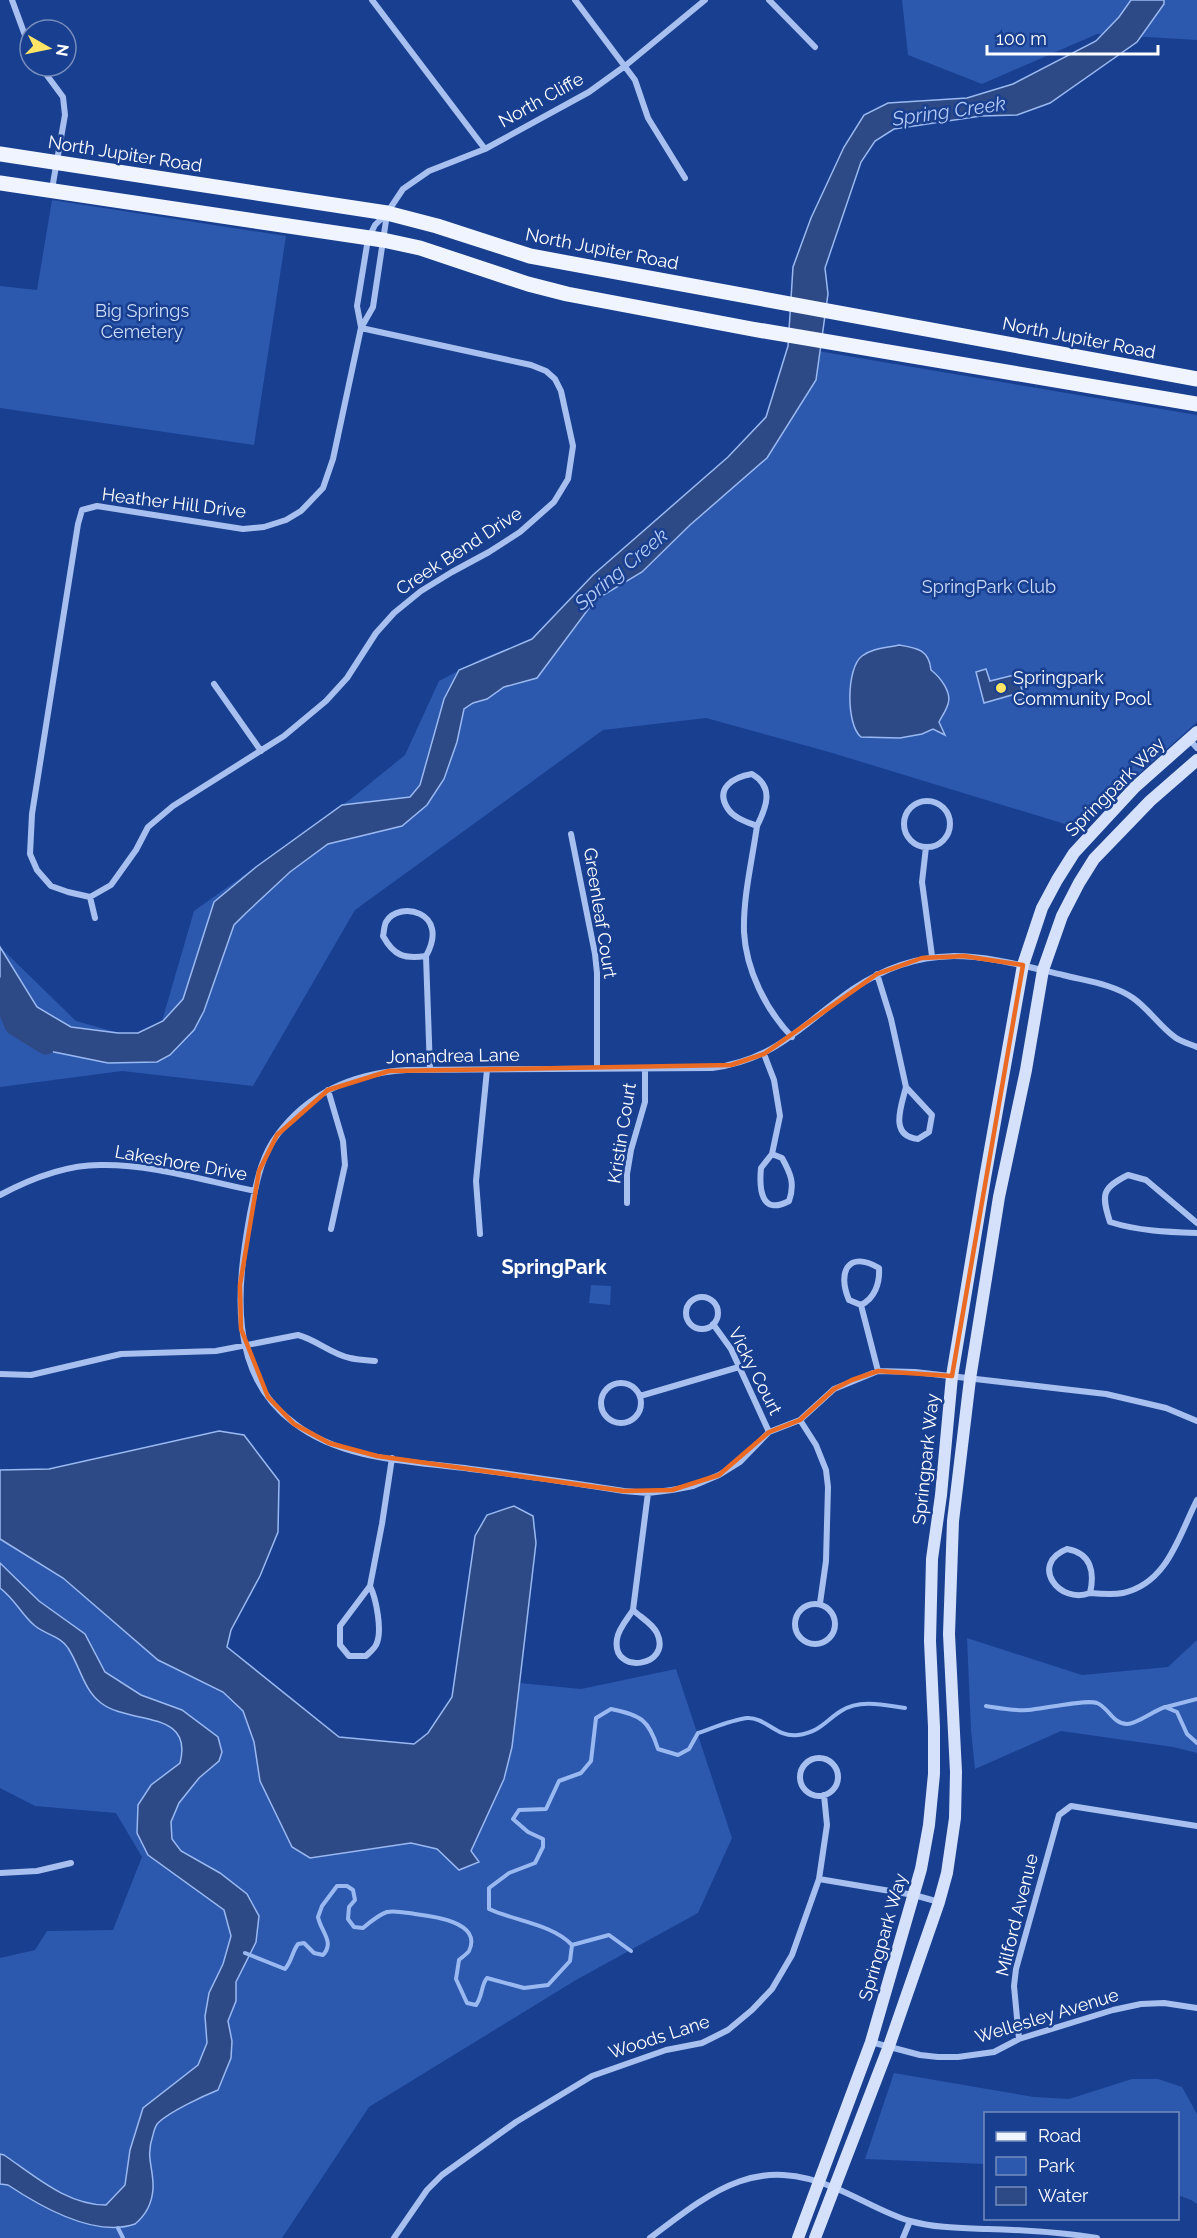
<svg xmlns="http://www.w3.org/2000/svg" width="1197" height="2238" viewBox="0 0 1197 2238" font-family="Raleway,sans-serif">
<rect width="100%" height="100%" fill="#193f90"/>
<path fill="#2c58ae" d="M 902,0 L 1197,0 L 1197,40 L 1097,34 L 982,84 L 908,55 Z
M 52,200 L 286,236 L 254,445 L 0,408 L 0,286 L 37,290 Z
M 788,346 L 1197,415 L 1197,722 L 1078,828 L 829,752 L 706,718 L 603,730 L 355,910 L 253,1086 L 122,1071 L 0,1087 L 0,947 L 76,1021 L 119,1033 L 138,1033 L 162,1021 L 194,911 L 352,798 L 405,755 L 439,681 L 481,659 L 532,639 L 593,575 L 728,457 L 766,417 Z
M 591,1285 L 611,1286 L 610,1305 L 589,1303 Z
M 0,1539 L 63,1578 L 158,1660 L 223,1692 L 243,1711 L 254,1742 L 260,1782 L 310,1858 L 411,1843 L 436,1849 L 459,1869 L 478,1862 L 471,1851 L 504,1779 L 512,1747 L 520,1683 L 581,1689 L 676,1669 L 732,1838 L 698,1913 L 576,1980 L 369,2107 L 282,2238 L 0,2238 L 0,1958 L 35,1950 L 47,1931 L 113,1930 L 142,1857 L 116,1813 L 35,1806 L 0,1788 Z
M 967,1638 L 1082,1675 L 1168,1667 L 1197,1640 L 1197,1753 L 1173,1747 L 1061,1731 L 975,1769 L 971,1730 Z
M 894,2073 L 1034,2097 L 1069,2099 L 1132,2079 L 1158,2079 L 1182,2087 L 1197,2114 L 1197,2204 L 1191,2200 L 1178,2195 L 1178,2114 L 986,2114 L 985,2164 L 865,2159 Z"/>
<path fill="#2e4a86" stroke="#9ab9f1" stroke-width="1.5" d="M 1131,0 L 1164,0 L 1164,4 L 1137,42 L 1050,103 L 1017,115 L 981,116 L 894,129 L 875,141 L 861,162 L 825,268 L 828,294 L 816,380 L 767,458 L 690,525 L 642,572 L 595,600 L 537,678 L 504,687 L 487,699 L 473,703 L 464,709 L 457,742 L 444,779 L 427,805 L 402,826 L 328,844 L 290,872 L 246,913 L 234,925 L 204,1011 L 194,1030 L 170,1055 L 157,1062 L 108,1063 L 54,1052 L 29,1037 L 0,1000 L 0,947 L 37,1007 L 71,1027 L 118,1033 L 138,1033 L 163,1021 L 183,999 L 214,902 L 256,867 L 342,805 L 410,797 L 420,785 L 444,699 L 459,670 L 532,639 L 593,575 L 728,457 L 766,417 L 788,346 L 793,267 L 811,218 L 844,147 L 864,115 L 888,103 L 967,98 L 1013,84 L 1096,41 L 1119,17 Z
M 899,645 C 918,648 929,650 931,670 C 940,677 952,692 948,704 C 946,711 942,716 939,722 L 945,735 L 933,729 L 922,734 L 900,738 L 861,737 C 846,725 846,668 862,656 C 872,648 887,648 899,645 Z
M 986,669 L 990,681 L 1018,674 L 1024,699 L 1014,701 L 1012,695 L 984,703 L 976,672 Z
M 219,1431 L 244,1435 L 279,1481 L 278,1532 L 260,1576 L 231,1630 L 227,1647 L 339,1737 L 414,1744 L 428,1733 L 452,1697 L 475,1536 L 487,1515 L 514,1506 L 533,1516 L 536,1543 L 512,1747 L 504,1779 L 471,1851 L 479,1862 L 459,1870 L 437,1849 L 411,1843 L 310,1858 L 292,1847 L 260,1781 L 254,1742 L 243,1711 L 223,1692 L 158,1660 L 63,1578 L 0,1539 L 0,1470 L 49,1469 Z
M 0,1563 L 39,1601 L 85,1634 L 105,1672 L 141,1695 L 182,1710 L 218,1737 L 222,1752 L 219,1761 L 199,1778 L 179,1803 L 171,1822 L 172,1839 L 181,1851 L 220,1873 L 247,1894 L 259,1916 L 256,1942 L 236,1982 L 236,2001 L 228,2021 L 232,2041 L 231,2058 L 218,2090 C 203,2096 169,2112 158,2123 C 155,2126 154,2131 153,2135 C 145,2158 154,2167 153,2189 C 152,2203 146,2215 135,2224 C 95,2238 41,2207 8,2185 L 0,2184 L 0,2154 L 4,2155 C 35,2176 67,2205 106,2205 L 125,2185 L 130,2150 L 143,2108 L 198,2065 L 207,2043 L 205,2016 L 209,1993 L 223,1964 L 231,1936 L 224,1910 L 148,1855 L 137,1833 L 138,1805 L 151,1785 L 180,1763 C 194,1709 129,1725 101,1703 C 83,1689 80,1666 68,1648 C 62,1637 44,1634 34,1625 C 21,1614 15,1599 0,1588 Z"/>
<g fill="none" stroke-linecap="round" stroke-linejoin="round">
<path stroke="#9ab9f1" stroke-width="4" d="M 986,1706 C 999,1708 1014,1711 1028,1710 C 1042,1709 1086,1699 1097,1703 C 1109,1708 1113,1724 1127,1724 C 1137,1724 1153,1711 1165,1707 L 1177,1712 L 1187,1734 L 1197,1743
M 1166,1707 L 1197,1699
M 572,1945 L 609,1935 L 631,1951
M 245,1953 L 285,1969 C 292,1961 292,1952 298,1944 L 304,1943 L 314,1953 L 323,1955 C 335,1942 321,1932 318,1917 L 322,1906 L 337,1886 L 347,1886 L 353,1890 L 355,1900 L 349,1907 L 348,1919 L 354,1927 L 363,1928 C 370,1922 378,1915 387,1912 C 395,1910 407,1913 415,1914 C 432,1916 483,1922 469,1951 C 467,1954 461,1958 459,1960 L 456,1979 L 467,2003 L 476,2005 C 483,1995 481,1985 487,1978 L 524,1988 L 548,1985 L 570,1961 L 572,1945 C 552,1924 515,1921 489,1909 L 489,1888 L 509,1873 L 535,1863 L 543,1847 L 543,1839 L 528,1832 L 513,1819 L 519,1810 L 546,1809 L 559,1781 L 581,1773 L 591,1761 L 596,1718 L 611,1709 C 641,1715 649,1720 658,1749 L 678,1755 L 689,1749 L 698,1733 C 713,1728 731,1720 747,1718 C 766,1717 776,1738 798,1735 C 820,1732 825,1721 841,1711 C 860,1699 884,1705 905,1708
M 118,2228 L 123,2238"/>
<path stroke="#2e4a86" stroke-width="21" d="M 0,988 L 15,1025 L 46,1044"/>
<path stroke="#a8c0ef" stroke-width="6" d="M 12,0 L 30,49
M 372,0 L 485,149
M 575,0 L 635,80 L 648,118 L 685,178
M 769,0 L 815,47
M 40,66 L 63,97 L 65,115 L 52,189
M 361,327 L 357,306 L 368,239 L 375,225 L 387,213 L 403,189 L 429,171 L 485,149 L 589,92 L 625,66 L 705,0
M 361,328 L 531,365 L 546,371 L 555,379 L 561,391 L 573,446 L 568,479 L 554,502 L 520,532 L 489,552 L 452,572 L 421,591 L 394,613 L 376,633 L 347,678 L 326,701 L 284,736 L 173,806 L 148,827 L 136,850 L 111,885 L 90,897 L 68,892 L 51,886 L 37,870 L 30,854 L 32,814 L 78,524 L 82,510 L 97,506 L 243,529 L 264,527 L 286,520 L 301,511 L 323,488 L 333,459 L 361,328 L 373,307 L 387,214
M 214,684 L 261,751
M 1189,739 L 1197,748
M 752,774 C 774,787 767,806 757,826 C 747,822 734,818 728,809 C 714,788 734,777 752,774 Z
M904 824a23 23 0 1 1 46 0a23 23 0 1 1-46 0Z
M 757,826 C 752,861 743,897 744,932 C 746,970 766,1010 792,1037
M 571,834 L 595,954 L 597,973 L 597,1068
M 926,847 L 922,882 L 932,956
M 90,897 L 95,918
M 426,956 C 404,959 394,956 383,936 C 384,932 384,926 386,922 C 398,900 451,911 426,956 L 430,1070
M 877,974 L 891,1019 L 906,1087 L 932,1115 L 929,1132 L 918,1139 C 889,1136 901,1107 906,1087
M 1197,1047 C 1190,1044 1182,1042 1176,1038 C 1160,1027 1149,1009 1133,998 C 1113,984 1086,981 1063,975 C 983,956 927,939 853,989 C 802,1024 778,1059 712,1068 L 407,1070 C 355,1073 310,1091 278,1134 C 260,1157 256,1186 250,1214 C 237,1286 227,1374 294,1423 C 343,1461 412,1461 471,1469 C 522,1475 573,1483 624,1491 L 648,1493 L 672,1490 L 693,1486 L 719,1475 L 740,1462 L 769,1432 L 800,1420 L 834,1389 L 878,1371 L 915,1372 L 1106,1394 L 1166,1408 L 1197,1421
M 764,1054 L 774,1080 L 780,1116 L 772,1154
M 328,1090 L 343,1141 L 345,1165 L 331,1229
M 772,1154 L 782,1158 C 791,1174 795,1184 789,1201 C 761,1216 759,1189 761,1168 Z
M 0,1195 C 30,1179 66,1165 100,1165 C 152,1164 205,1181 255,1191
M 627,1203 L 627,1174 L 631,1150 L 645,1102 L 645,1068
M 1197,1223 L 1146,1180 L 1128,1175 C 1102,1188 1101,1194 1110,1222 C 1138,1231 1168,1232 1197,1233
M 480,1234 L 476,1181 L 487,1070
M686 1313a16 16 0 1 1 32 0a16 16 0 1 1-32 0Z
M 861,1305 C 875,1298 880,1283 879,1268 C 848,1250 837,1272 849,1300 L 861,1305 L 878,1371
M 713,1324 L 731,1349 L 769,1432
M 0,1374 L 31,1375 L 121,1354 L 216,1351 L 298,1335 C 317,1340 331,1354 350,1358 C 358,1360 367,1360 375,1361
M601 1403a20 20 0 1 1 40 0a20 20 0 1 1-40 0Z
M 640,1396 L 739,1367
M 800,1420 L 816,1445 L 826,1470 L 828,1487 L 826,1561 L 820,1603
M 1067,1549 C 1091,1553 1095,1572 1090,1593 C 1059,1605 1029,1564 1067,1549 Z
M 370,1586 L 340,1626 L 340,1645 L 349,1656 L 366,1656 C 370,1652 374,1649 376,1645 C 383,1632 376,1598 370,1586 L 382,1524 L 392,1458
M 1090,1593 C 1101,1594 1113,1595 1123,1593 C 1168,1583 1179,1535 1197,1500
M795 1624a20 20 0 1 1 40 0a20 20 0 1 1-40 0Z
M 633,1610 C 640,1617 652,1623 657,1633 C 673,1667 611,1676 617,1639 C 618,1629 628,1618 633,1610 Z
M 633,1610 L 648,1493
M800 1777a19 19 0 1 1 38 0a19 19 0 1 1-38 0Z
M 0,1873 L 37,1871 L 71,1863
M 819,1879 L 914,1895 L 939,1902
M 1019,2039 L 1014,1986 L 1016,1969 L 1059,1815 L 1071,1806 L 1197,1826
M 871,2042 L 920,2055 L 938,2057 L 958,2057 L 994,2052 L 1019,2039 L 1113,2010 L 1141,2004 L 1164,2003 L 1197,2008
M 394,2238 L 427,2190 L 442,2175 L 516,2122 L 592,2076 L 666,2050 L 702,2043 L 728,2030 L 752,2010 L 772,1989 L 792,1955 L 819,1879 L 827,1825 L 824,1795
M 650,2238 C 712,2191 756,2154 835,2188 C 860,2198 885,2214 910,2221 C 935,2228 962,2228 988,2229 C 1024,2230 1061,2232 1097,2238
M 903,2238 L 910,2221"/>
<path stroke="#d5e1fa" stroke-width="12" d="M 798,2238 L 871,2042 L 921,1869 L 929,1825 L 934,1774 L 934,1727 L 930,1641 L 932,1559 L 941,1495 L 952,1376 L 985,1178 L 1023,965 L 1042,908 L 1057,880 L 1074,853 L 1135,787 L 1197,732
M 815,2238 L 889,2046 L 939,1902 L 947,1873 L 955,1818 L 956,1772 L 949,1634 L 953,1521 L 970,1379 L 999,1197 L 1026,1070 L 1043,970 L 1062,916 L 1079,883 L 1094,859 L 1150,801 L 1197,760"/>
<path stroke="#eff4ff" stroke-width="15" d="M 0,154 L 387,213 L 437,226 L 530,256 L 1197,379
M 0,183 L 383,240 L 420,248 L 528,284 L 567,294 L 752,329 L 1197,404"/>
</g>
<path fill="none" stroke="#ea6a24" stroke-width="4.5" stroke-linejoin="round" d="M 964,956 L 1023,965 L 952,1376 L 878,1371 L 852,1380 L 834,1389 L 800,1420 L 769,1432 L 719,1475 L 672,1490 L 624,1491 L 377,1456 L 329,1443 L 294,1424 L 268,1397 L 241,1329 L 240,1285 L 259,1171 L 277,1135 L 328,1090 L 389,1071 L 731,1065 L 764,1054 L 877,974 L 922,958 Z"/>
<circle fill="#ffe465" stroke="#193f90" stroke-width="2" cx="1001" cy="688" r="6"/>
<g text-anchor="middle" stroke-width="5" stroke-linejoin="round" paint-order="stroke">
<g font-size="18" fill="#fff" stroke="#193f90">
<text transform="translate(541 100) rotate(-29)" y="6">North Cliffe</text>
<text transform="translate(125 154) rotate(9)" y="6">North Jupiter Road</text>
<text transform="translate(602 249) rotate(11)" y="6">North Jupiter Road</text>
<text transform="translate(1079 338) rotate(11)" y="6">North Jupiter Road</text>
<text transform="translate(174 503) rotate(7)" y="6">Heather Hill Drive</text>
<text transform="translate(459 551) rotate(-33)" y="6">Creek Bend Drive</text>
<text transform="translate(1115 787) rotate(-45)" y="6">Springpark Way</text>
<text transform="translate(600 913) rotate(81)" y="6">Greenleaf Court</text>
<text transform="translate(453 1056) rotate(-1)" y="6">Jonandrea Lane</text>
<text transform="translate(622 1133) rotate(-81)" y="6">Kristin Court</text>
<text transform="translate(181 1163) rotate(10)" y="6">Lakeshore Drive</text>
<text transform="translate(755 1371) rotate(63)" y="6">Vicky Court</text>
<text transform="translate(926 1459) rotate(-84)" y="6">Springpark Way</text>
<text transform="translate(1017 1915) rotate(-76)" y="6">Milford Avenue</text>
<text transform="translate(883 1937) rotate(-74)" y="6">Springpark Way</text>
<text transform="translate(1047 2016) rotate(-17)" y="6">Wellesley Avenue</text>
<text transform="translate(659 2037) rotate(-18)" y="6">Woods Lane</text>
</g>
<g font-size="18" fill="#ceddfa" stroke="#193f90">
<text x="142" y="317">Big Springs<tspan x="142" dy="21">Cemetery</tspan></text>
<text x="989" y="593">SpringPark Club</text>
</g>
<g font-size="18" fill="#fff" stroke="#193f90" text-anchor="start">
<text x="1013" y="684">Springpark<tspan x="1013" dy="21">Community Pool</tspan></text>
</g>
<g font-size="20" font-style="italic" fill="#b4caf6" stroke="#193f90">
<text transform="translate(949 111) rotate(-8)" y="7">Spring Creek</text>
<text transform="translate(621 569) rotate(-40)" y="7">Spring Creek</text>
</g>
<g font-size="20" font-weight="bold" fill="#fff" stroke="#193f90">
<text x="554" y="1274">SpringPark</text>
</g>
</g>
<rect x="984" y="2112" width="195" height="108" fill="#193f90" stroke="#758cbc" stroke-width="1.5"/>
<rect x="996" y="2132" width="30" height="9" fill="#eff4ff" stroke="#758cbc" stroke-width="1.5"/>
<text x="1038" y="2142" font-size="18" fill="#ffffff">Road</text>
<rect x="996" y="2157" width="30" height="18" fill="#2c58ae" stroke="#758cbc" stroke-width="1.5"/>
<text x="1038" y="2172" font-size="18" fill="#ffffff">Park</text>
<rect x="996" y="2187" width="30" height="18" fill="#2e4a86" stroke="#758cbc" stroke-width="1.5"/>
<text x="1038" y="2202" font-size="18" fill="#ffffff">Water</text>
<g transform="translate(48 48) rotate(99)"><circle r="28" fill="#193f90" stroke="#758cbc" stroke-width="1.5"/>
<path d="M0-4.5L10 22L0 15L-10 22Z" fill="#ffe465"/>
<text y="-9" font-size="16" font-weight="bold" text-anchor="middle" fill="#ffffff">N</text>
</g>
<path d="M987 45v9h171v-9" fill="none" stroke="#ffffff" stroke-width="3"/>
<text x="996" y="45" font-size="18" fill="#ffffff" stroke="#193f90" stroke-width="4.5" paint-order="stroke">100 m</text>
</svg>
